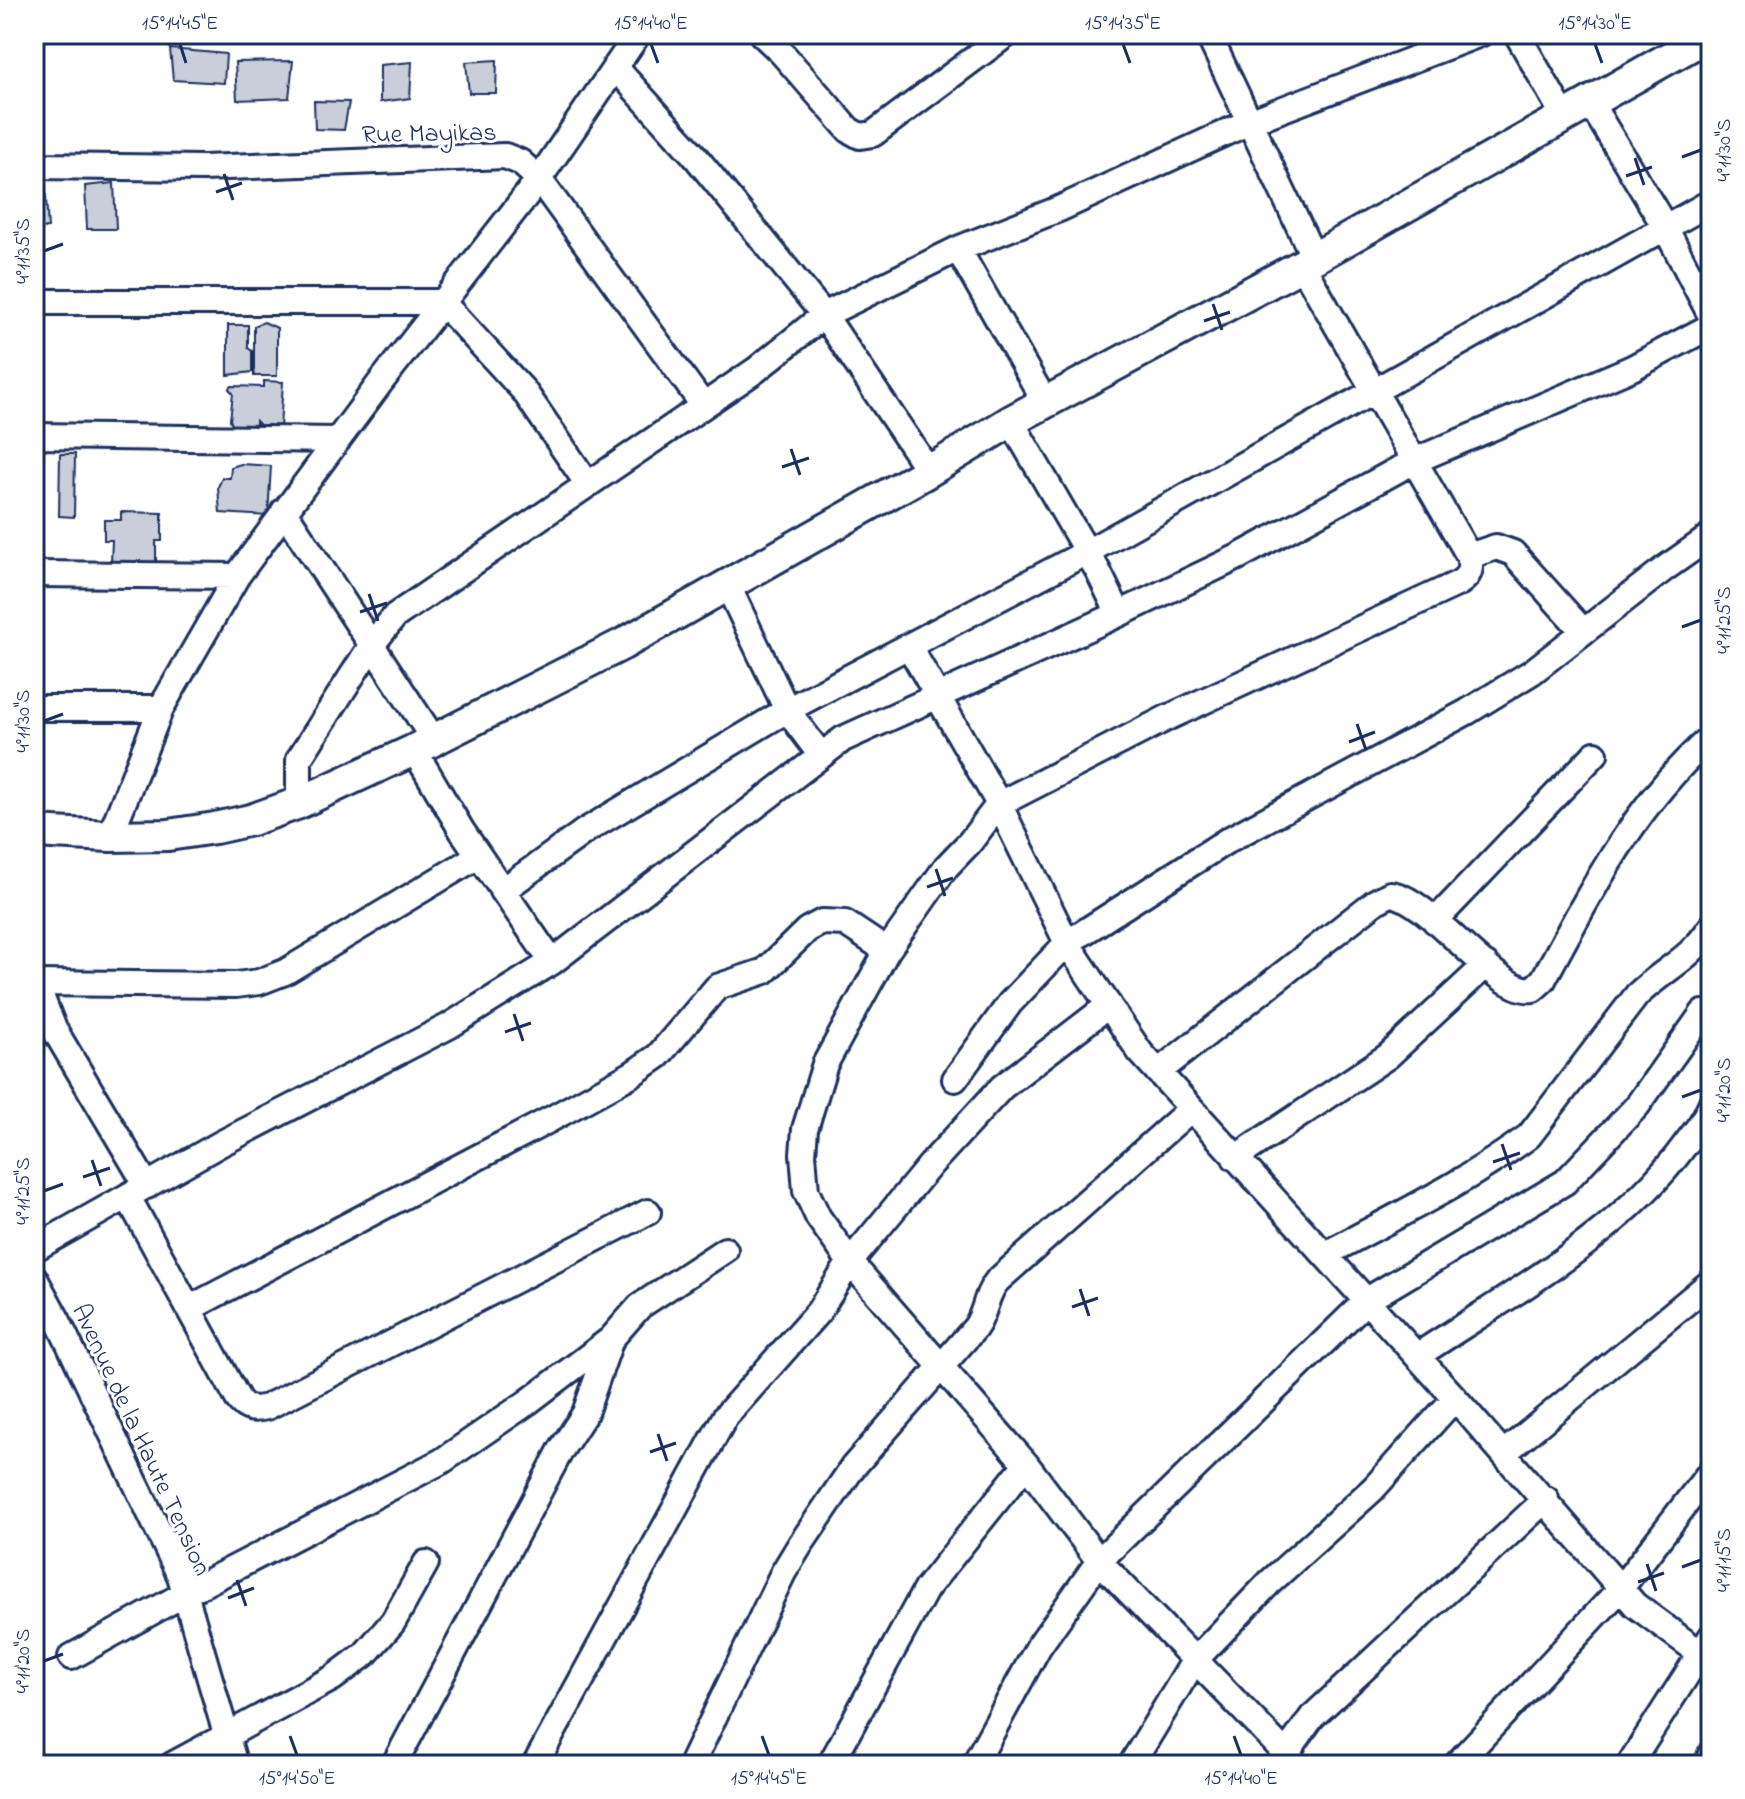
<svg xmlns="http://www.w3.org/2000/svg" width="1745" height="1799" viewBox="0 0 1745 1799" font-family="'Indie Flower',sans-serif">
<rect width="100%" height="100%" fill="#fff"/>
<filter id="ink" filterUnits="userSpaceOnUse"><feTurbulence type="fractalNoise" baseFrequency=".0125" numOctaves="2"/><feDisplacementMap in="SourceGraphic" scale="16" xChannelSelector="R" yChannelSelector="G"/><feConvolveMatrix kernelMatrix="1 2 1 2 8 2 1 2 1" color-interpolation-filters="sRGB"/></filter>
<g filter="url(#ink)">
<path fill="#caceda" stroke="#1b2f5e" stroke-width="2" d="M 170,49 L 226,54 L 224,83 L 173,80 Z
M 497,60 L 496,93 L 469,93 L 466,62 Z
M 293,61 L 289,98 L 237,100 L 235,62 Z
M 412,62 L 410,98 L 380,102 L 380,65 Z
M 314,101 L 349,102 L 344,130 L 315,129 Z
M 34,181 L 45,182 L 48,228 L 34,229 Z
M 114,183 L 116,229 L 87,229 L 85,186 Z
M 264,322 L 277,328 L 277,376 L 254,376 L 254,326 Z
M 228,325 L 248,325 L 248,348 L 252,351 L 252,372 L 228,375 Z
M 264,381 L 283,382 L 280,428 L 262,427 L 256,421 L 256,434 L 236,434 L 230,420 L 233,393 L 229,389 L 232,386 L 264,387 Z
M 60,454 L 75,454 L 74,517 L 59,516 Z
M 241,464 L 271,466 L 268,516 L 220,513 L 218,487 L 222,478 L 230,478 L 231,467 Z
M 121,512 L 162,513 L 162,541 L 156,541 L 156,564 L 111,563 L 112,540 L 104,540 L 104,520 L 121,520 Z"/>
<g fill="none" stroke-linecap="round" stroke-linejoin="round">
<g stroke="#1b2f5e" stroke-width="30">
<path id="minor" d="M 762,34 L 781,52 L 849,130 L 860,136 L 873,134 L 1007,34
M 1208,34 L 1314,258
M 1517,34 L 1565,118
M 615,67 L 694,155 L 824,315 L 929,471
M 1591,104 L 1665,227 L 1711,316
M 34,166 L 203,168 L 505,156 L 520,162 L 539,179 L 703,405
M 958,249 L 1045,402
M 34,302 L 442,302 L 524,391 L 587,483
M 1011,421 L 1098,571 L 1119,614
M 34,436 L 338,440
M 284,511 L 434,740
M 1469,556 L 1496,547 L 1513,553 L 1583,631
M 34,574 L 237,576
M 728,586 L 787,710 L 820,754
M 909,646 L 999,804 L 1067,943 L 1140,1052 L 1455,1398 L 1635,1605 L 1700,1653
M 34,708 L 161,708
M 414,750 L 462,831 L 552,962
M 299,803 L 299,759 L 371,646 L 395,616 L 756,370 L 824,315 L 958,249 L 1059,209 L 1249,122 L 1480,34
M 110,836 L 161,708 L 237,576 L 380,383 L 539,179 L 638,34
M 502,891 L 585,831 L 787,710 L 1087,552 L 1711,202
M 1435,921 L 1595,754
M 34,983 L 236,985 L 259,982 L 285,972 L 478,856
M 36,983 L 54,1029 L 147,1186
M 1158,1072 L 1375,902 L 1390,894 C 1428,896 1497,996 1533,989 L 1543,980 C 1590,893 1635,803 1711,737
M 955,1079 L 1010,1003 L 1067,943 L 1228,840 L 1467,712 L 1532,672 L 1664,569 L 1711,536
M 1235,1158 L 1388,1056 L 1486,965
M 128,1197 L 238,1399 C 246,1410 254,1410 267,1407 L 648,1212
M 34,1249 L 220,1144 L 449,1026 L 552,962 L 843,739 L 1119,614 L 1238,557 L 1414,461 L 1632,368 L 1711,326
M 1326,1254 C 1394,1217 1467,1182 1529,1136 L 1637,995 C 1665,968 1689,961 1711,927
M 34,1277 L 58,1321 L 180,1576 L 235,1765
M 190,1308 L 551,1119 L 632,1074 L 658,1056 L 717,987 L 765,971 L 807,930 L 822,922 L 845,923 L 887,951
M 1417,1356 C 1510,1294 1618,1237 1685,1145 C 1695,1132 1705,1120 1711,1104
M 1504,1453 L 1711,1282
M 71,1657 L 186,1593 L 442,1461 L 528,1402 L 611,1339 L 640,1306 L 725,1250
M 172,1765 L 333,1678 L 365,1654 L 393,1622 L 426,1563
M 394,1765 L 561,1450 L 585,1413 L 611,1339
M 535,1765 L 725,1417 L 819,1311 L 850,1262 L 932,1163 L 1002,1087 L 1109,1005
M 691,1765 L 783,1573 L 800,1545 L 853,1467 L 975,1328 C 986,1313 985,1295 997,1281 L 1191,1109
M 830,1765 L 926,1589 L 1026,1464
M 974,1765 L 1039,1646 L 1099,1561 L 1367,1300 L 1565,1182 L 1637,1106 L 1703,1013
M 1131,1765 L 1194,1661 L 1270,1582 L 1373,1489 L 1455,1398
M 1278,1765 L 1312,1717 L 1546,1499
M 1297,1765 L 1099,1561 L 1026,1464 L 850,1262 L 818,1217 L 806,1191 L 803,1154 L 805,1129 L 825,1064 L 887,951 L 946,867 L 970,842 L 999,804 L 1167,718 L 1459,583 C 1470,576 1472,568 1469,556 L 1302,265
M 1456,1765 L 1621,1588 L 1711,1471
M 1629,1765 L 1711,1637
M 1707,1765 L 1711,1754"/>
</g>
<g stroke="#1b2f5e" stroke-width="36">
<path id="major" d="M 34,832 L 110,836 L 168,835 L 215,828 L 251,820 L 299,803 L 414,750 L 623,644 L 929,471 L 1011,421 L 1302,265 L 1711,34"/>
</g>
<use href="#minor" stroke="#fff" stroke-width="24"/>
<use href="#major" stroke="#fff" stroke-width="30"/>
</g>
</g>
<path fill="none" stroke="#1b2f5e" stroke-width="3" d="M 180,44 L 186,63M 651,44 L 658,63M 1123,44 L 1130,63M 1595,44 L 1602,63M 1682,157 L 1701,150M 1635,158 L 1644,185M 224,174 L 233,200M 1626,176 L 1652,167M 216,192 L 242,183M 44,251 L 63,244M 1213,304 L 1222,330M 1204,321 L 1230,312M 791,449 L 800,475M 782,467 L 809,458M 369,594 L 378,621M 360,612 L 387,603M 1682,627 L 1701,620M 44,721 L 63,714M 1357,724 L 1366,750M 1349,742 L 1375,732M 936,869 L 945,896M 927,887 L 953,878M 514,1014 L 523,1041M 505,1032 L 531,1023M 1682,1097 L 1701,1090M 1502,1144 L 1511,1170M 92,1160 L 101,1186M 1493,1162 L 1520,1153M 83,1177 L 110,1168M 44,1191 L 63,1184M 1080,1289 L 1089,1316M 1072,1307 L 1098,1298M 658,1434 L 667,1461M 650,1452 L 676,1443M 1647,1564 L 1656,1591M 1682,1567 L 1701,1560M 237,1580 L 246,1606M 1638,1582 L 1664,1573M 228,1598 L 254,1588M 44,1661 L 63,1654M 290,1736 L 297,1755M 762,1736 L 769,1755M 1234,1736 L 1241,1755"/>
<g text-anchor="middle" stroke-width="6" stroke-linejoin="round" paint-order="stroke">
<g font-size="26" fill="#1b2f5e" stroke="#fff">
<text transform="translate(429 132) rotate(-1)" y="9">Rue Mayikas</text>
<text transform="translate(143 1439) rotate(65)" y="9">Avenue de la Haute Tension</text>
</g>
</g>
<rect width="1745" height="1799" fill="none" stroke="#fff" stroke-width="88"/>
<rect x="44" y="44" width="1657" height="1711" fill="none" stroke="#1b2f5e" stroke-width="3"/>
<g font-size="20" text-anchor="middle" fill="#1b2f5e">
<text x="180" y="29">15°14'45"E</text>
<text x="651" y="29">15°14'40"E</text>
<text x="1123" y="29">15°14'35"E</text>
<text x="1595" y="29">15°14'30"E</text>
<text transform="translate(1723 150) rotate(-90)" y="7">4°11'30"S</text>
<text transform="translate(22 251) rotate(-90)" y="7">4°11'35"S</text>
<text transform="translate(1723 620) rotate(-90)" y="7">4°11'25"S</text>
<text transform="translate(22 721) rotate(-90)" y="7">4°11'30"S</text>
<text transform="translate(1723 1090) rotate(-90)" y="7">4°11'20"S</text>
<text transform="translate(22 1191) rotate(-90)" y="7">4°11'25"S</text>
<text transform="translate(1723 1560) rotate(-90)" y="7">4°11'15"S</text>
<text transform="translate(22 1661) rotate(-90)" y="7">4°11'20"S</text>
<text x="297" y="1784">15°14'50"E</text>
<text x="769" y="1784">15°14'45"E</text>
<text x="1241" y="1784">15°14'40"E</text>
</g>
</svg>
